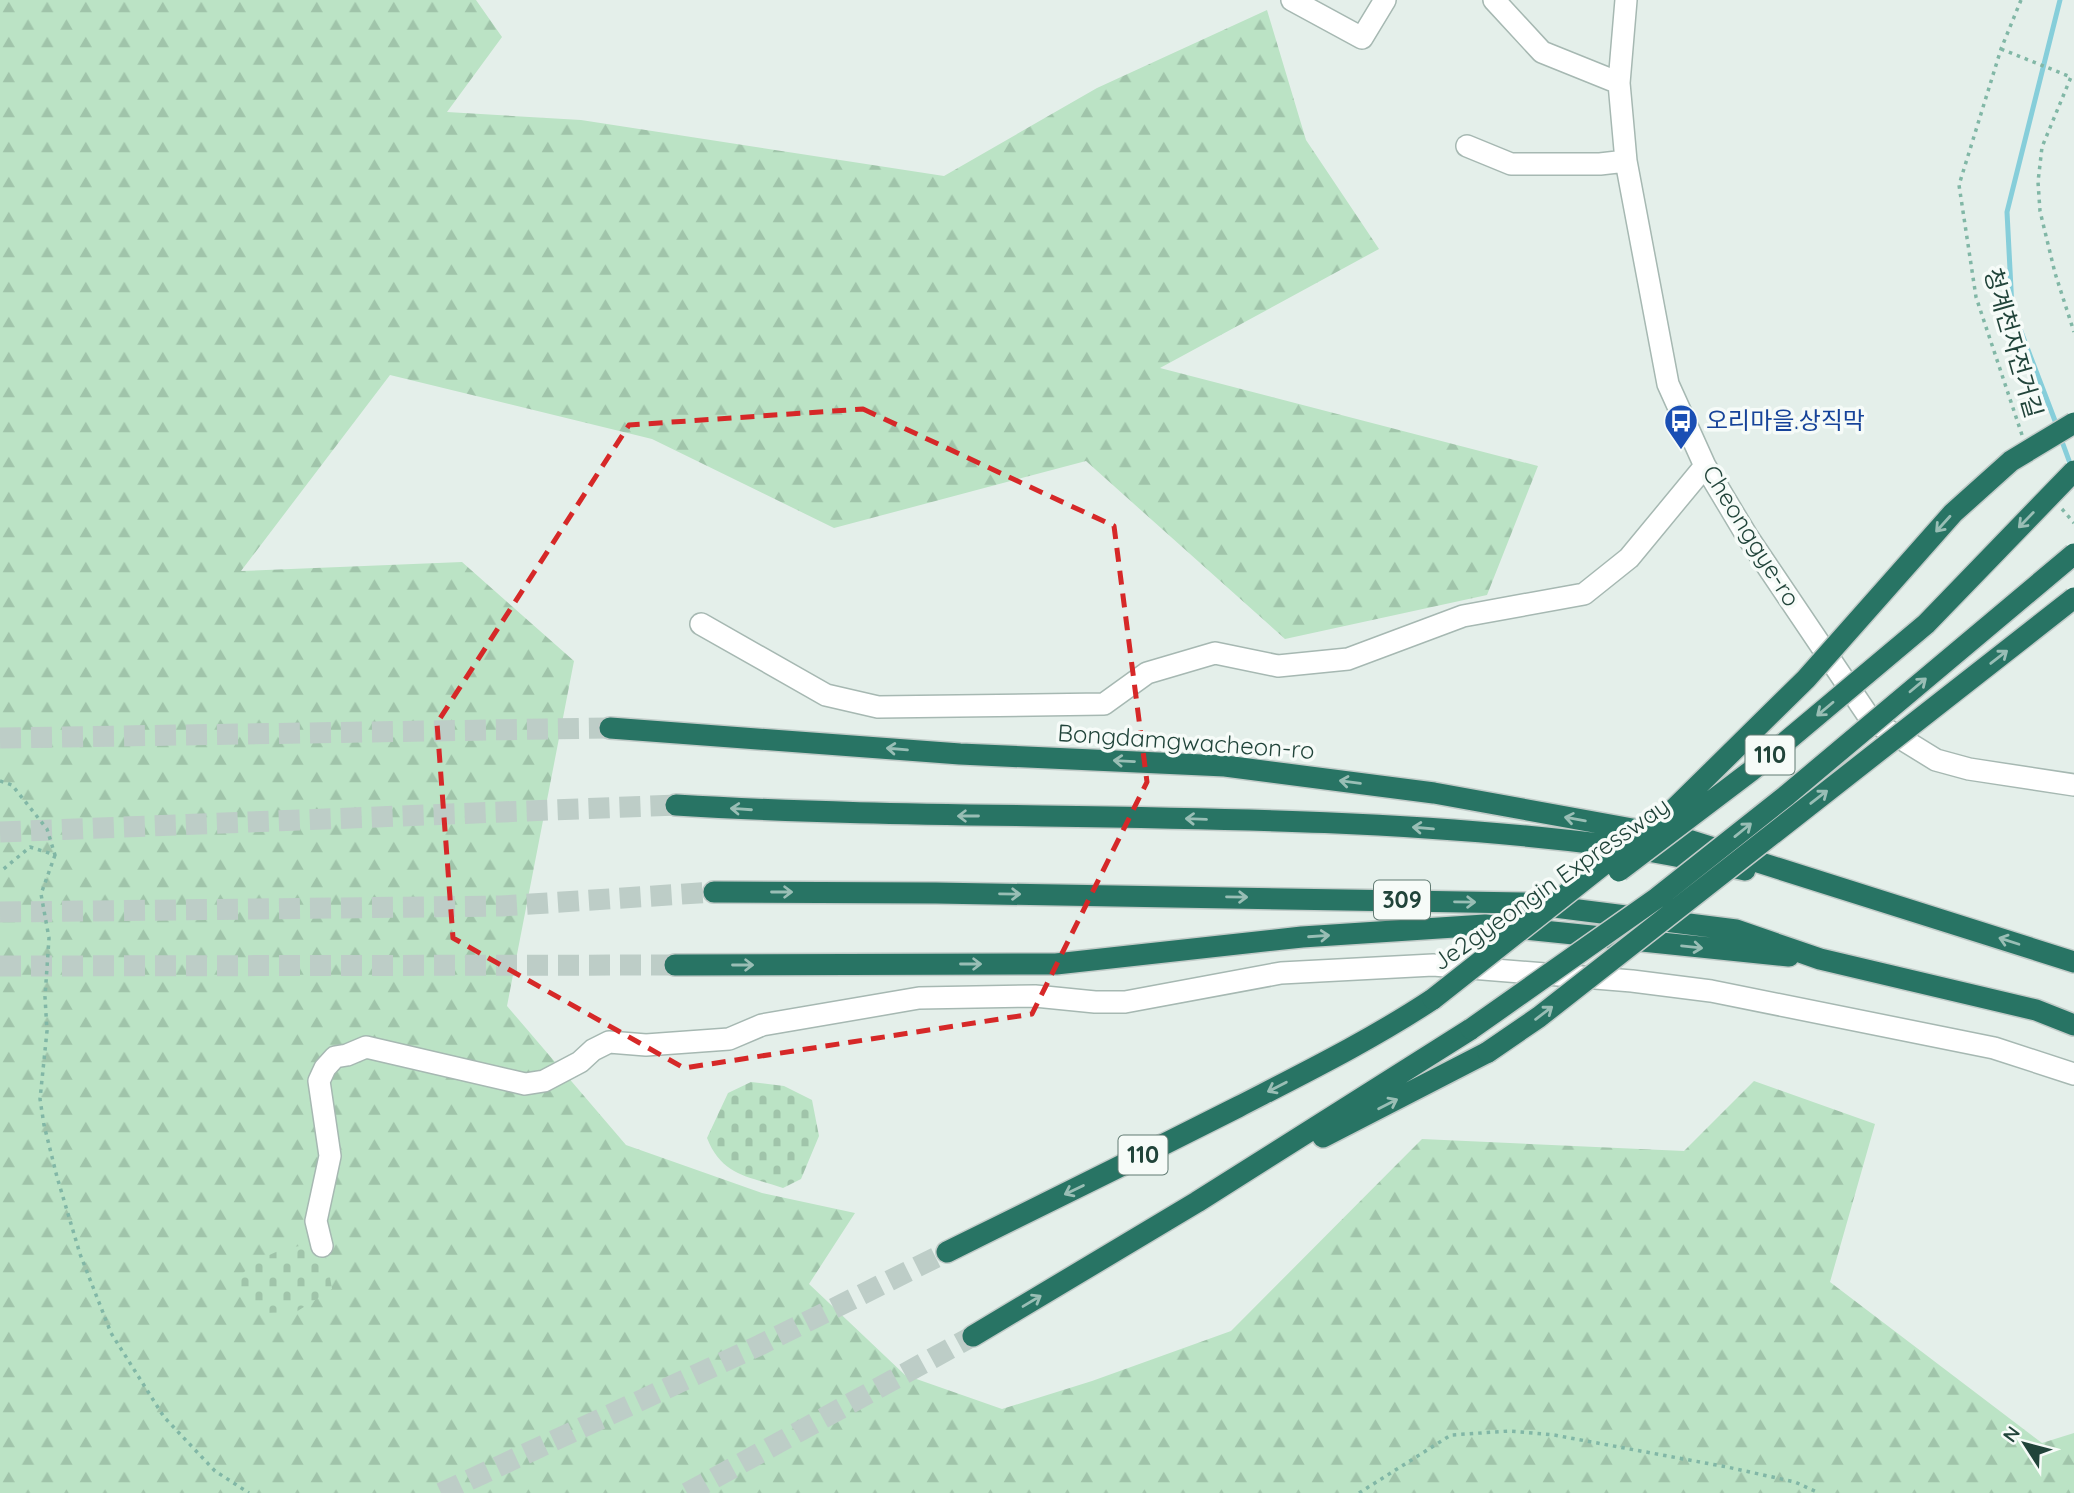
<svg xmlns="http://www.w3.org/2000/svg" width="2074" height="1493" viewBox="0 0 2074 1493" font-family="Quicksand,'Noto Sans KR',sans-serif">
<defs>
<pattern id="forest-firs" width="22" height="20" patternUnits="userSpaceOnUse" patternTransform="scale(1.75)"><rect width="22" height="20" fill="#bbe3c5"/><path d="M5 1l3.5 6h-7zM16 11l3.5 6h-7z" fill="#a0c4aa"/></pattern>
<pattern id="cemetery-stones" width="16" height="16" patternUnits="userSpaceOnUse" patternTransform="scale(1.75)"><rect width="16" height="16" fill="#bbe3c5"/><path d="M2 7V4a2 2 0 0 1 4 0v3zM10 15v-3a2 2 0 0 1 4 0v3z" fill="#a0c4aa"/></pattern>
</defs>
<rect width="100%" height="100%" fill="#e4efea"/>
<path fill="url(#forest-firs)" d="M 0,0 L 476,0 L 502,37 L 447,112 L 581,120 L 944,176 L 1097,88 L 1267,10 L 1306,140 L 1379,249 L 1160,368 L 1538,466 L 1487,595 L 1285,639 L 1086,461 L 834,528 L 652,439 L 390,375 L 241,571 L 462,562 L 574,661 L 507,1006 L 626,1145 L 762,1193 L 855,1213 L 809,1284 L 905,1375 L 1002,1409 L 1092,1381 L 1231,1331 L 1422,1139 L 1684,1151 L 1754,1081 L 1875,1124 L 1830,1282 L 2042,1443 L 2074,1433 L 2074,1493 L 0,1493 Z"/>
<path fill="url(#cemetery-stones)" d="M 751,1082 L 784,1086 L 812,1100 L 819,1136 L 801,1179 L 783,1188 C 748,1176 722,1176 707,1138 L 728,1093 Z
M 300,1246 L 315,1247 L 327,1259 L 332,1289 L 296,1312 L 261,1313 L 243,1301 L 239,1289 L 239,1276 C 259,1260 274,1249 300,1246 Z"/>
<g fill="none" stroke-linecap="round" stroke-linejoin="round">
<path stroke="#86ceda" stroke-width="5" d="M 2057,426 L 2012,308 L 2007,212 L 2060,0
M 2060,436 L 2071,466"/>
<path stroke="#bdcdc7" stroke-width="21" stroke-dasharray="21 10" stroke-linecap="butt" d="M 0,738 L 610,728
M 0,832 L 676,805
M 0,912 L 501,906 L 714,892
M 0,966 L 675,965
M 441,1493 L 760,1345 L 947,1252
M 687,1493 L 973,1336"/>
<g stroke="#a6b8b2" stroke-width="24">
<path id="minor" d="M 1292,0 L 1362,38 L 1385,0
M 1494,0 L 1542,52 L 1619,83
M 1626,0 L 1619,83 L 1626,161 L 1668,384 L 1705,466 L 1747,536 L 1871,720 L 1936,760 L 1969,769 L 2074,785
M 1467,146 L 1511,164 L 1600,164 L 1626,161
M 701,624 L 826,695 L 878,707 L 1104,704 L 1147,673 L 1215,653 L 1278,666 L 1348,659 L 1463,616 L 1584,594 L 1629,558 L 1705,466
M 322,1246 L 316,1221 L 330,1156 L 319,1081 L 325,1068 L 335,1057 L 347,1055 L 366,1047 L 525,1084 L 544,1081 L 580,1062 L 593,1050 L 609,1042 L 646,1045 L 729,1039 L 762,1025 L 919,998 L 1035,996 L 1095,1002 L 1125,1002 L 1281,973 L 1433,965 L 1632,981 L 1711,991 L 1994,1048 L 2074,1074"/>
</g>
<g stroke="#c1cbc8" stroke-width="24">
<path id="highway" d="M 610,728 L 960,754 L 1225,766 L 1434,793 L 1682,838 L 2074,962
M 676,805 C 986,824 1298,806 1607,845 C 1654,850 1700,861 1745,870
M 714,892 L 936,893 L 1523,903 L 1736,930 L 1820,959 L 2036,1010 L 2074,1025
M 675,965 L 1056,964 L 1302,937 L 1485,925 L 1789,956
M 1323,1137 L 1488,1052
M 947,1252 C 1045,1204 1141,1156 1238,1107 C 1304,1073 1371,1040 1433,999
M 973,1336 L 1197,1202 L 1471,1029"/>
</g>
<path stroke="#81b7a6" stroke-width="3.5" stroke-dasharray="3.5 5" stroke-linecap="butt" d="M 2021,0 L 2001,49 L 1959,185 L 1976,297 L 2022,435
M 2001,49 L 2071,77 L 2042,147 L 2038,182 L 2040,211 L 2055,273 L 2074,332
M 2062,509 L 2074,523
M 0,781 L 12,785 L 47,829 L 55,855 L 30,847 L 0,872
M 55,855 L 41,894 L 49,938 L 45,997 L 47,1031 L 40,1099 L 44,1125 L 57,1177 L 80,1254 L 111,1333 L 164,1417 L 215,1471 L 249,1493
M 1359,1493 L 1451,1435 L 1509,1431 L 1554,1435 L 1727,1467 L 1795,1482 L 1819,1493"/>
<use href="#minor" stroke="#fff" stroke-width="21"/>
<use href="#highway" stroke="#287464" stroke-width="21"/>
<g stroke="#c1cbc8" stroke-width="24" stroke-linecap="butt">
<path id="highway-bridge" d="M 1619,871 L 1751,771 L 1926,624 L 2074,471
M 1433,999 L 1674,809 L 1806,679 L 1953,513 L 2011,461 L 2074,423
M 1471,1029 L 1657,898 L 1787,795 L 2074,554
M 1488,1052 L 1539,1017 L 2074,598"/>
</g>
<use href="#highway-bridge" stroke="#287464" stroke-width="21"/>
</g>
<defs><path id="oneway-shaft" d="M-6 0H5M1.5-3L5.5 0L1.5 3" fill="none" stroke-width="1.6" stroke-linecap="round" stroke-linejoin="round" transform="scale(1.75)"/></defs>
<g stroke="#99beb5">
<use href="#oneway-shaft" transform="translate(2026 520) rotate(134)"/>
<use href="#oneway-shaft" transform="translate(1943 524) rotate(132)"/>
<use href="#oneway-shaft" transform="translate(1999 657) rotate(-38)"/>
<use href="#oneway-shaft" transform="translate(1918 685) rotate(-40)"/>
<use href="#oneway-shaft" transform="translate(1825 709) rotate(140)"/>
<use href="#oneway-shaft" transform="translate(897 749) rotate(-175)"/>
<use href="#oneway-shaft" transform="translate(1124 761) rotate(-177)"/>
<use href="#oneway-shaft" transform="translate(1350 782) rotate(-173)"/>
<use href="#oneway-shaft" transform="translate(1819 797) rotate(-38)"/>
<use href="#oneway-shaft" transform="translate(741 809) rotate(-176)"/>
<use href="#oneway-shaft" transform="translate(968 816) rotate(-180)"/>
<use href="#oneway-shaft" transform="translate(1196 819) rotate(-178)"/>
<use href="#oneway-shaft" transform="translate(1575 819) rotate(-170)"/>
<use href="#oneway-shaft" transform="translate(1423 828) rotate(-175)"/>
<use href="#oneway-shaft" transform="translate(1743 830) rotate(-39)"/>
<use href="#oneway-shaft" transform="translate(782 892)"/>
<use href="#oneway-shaft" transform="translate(1010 894) rotate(1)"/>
<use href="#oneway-shaft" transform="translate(1237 897) rotate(1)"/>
<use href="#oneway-shaft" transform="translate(1465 902) rotate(1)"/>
<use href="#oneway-shaft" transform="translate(1319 936) rotate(-4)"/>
<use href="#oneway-shaft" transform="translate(2009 941) rotate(-162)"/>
<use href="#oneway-shaft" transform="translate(1692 947) rotate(6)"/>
<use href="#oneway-shaft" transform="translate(971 964)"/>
<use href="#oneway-shaft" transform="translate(743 965)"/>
<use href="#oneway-shaft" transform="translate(1544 1013) rotate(-37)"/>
<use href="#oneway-shaft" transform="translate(1277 1087) rotate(153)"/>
<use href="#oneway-shaft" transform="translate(1388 1104) rotate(-27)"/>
<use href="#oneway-shaft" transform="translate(1074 1190) rotate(154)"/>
<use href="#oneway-shaft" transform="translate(1032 1301) rotate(-31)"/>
</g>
<path fill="none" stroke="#d62828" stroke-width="5" stroke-dasharray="14 9" stroke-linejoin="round" d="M 863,409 L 1114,526 L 1147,782 L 1032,1014 L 684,1068 L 453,938 L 437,723 L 629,425 Z"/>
<defs>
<g id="bus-pin" transform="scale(1.75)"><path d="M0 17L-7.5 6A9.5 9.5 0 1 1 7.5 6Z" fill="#1a4fb4" stroke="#f6fbf8"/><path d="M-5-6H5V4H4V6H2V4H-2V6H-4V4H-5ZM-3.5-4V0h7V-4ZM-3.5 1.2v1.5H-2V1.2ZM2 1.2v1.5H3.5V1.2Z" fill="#fff"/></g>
</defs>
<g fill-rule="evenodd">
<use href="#bus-pin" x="1681" y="421"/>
</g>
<g text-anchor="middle" stroke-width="7" stroke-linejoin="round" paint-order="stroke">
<g fill="#f6fbf8" stroke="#617b73" stroke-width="2">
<rect x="1745.5" y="735.5" width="49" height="39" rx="5"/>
<rect x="1374" y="880.5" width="56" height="39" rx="5"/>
<rect x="1118.5" y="1135.5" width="49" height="39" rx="5"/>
</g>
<g font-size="23" font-weight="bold" fill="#21443a">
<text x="1770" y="763">110</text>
<text x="1402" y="908">309</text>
<text x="1143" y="1163">110</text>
</g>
<g font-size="24" fill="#21443a" stroke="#f6fbf8">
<text transform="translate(2013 343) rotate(74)" y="8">청계천자전거길</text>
<text transform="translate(1751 536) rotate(58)" y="8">Cheonggye-ro</text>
<text transform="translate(1186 742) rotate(4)" y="8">Bongdamgwacheon-ro</text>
<text transform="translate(1551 884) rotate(-35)" y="8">Je2gyeongin Expressway</text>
</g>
<g font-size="24" fill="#164399" stroke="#f6fbf8" text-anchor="start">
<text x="1706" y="429">오리마을.상직막</text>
</g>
</g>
<g transform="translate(2025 1444) rotate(306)" stroke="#f6fbf8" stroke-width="5" paint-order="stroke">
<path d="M0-5L12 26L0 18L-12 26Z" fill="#21443a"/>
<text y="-10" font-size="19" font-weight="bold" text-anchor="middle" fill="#21443a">N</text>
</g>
</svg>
